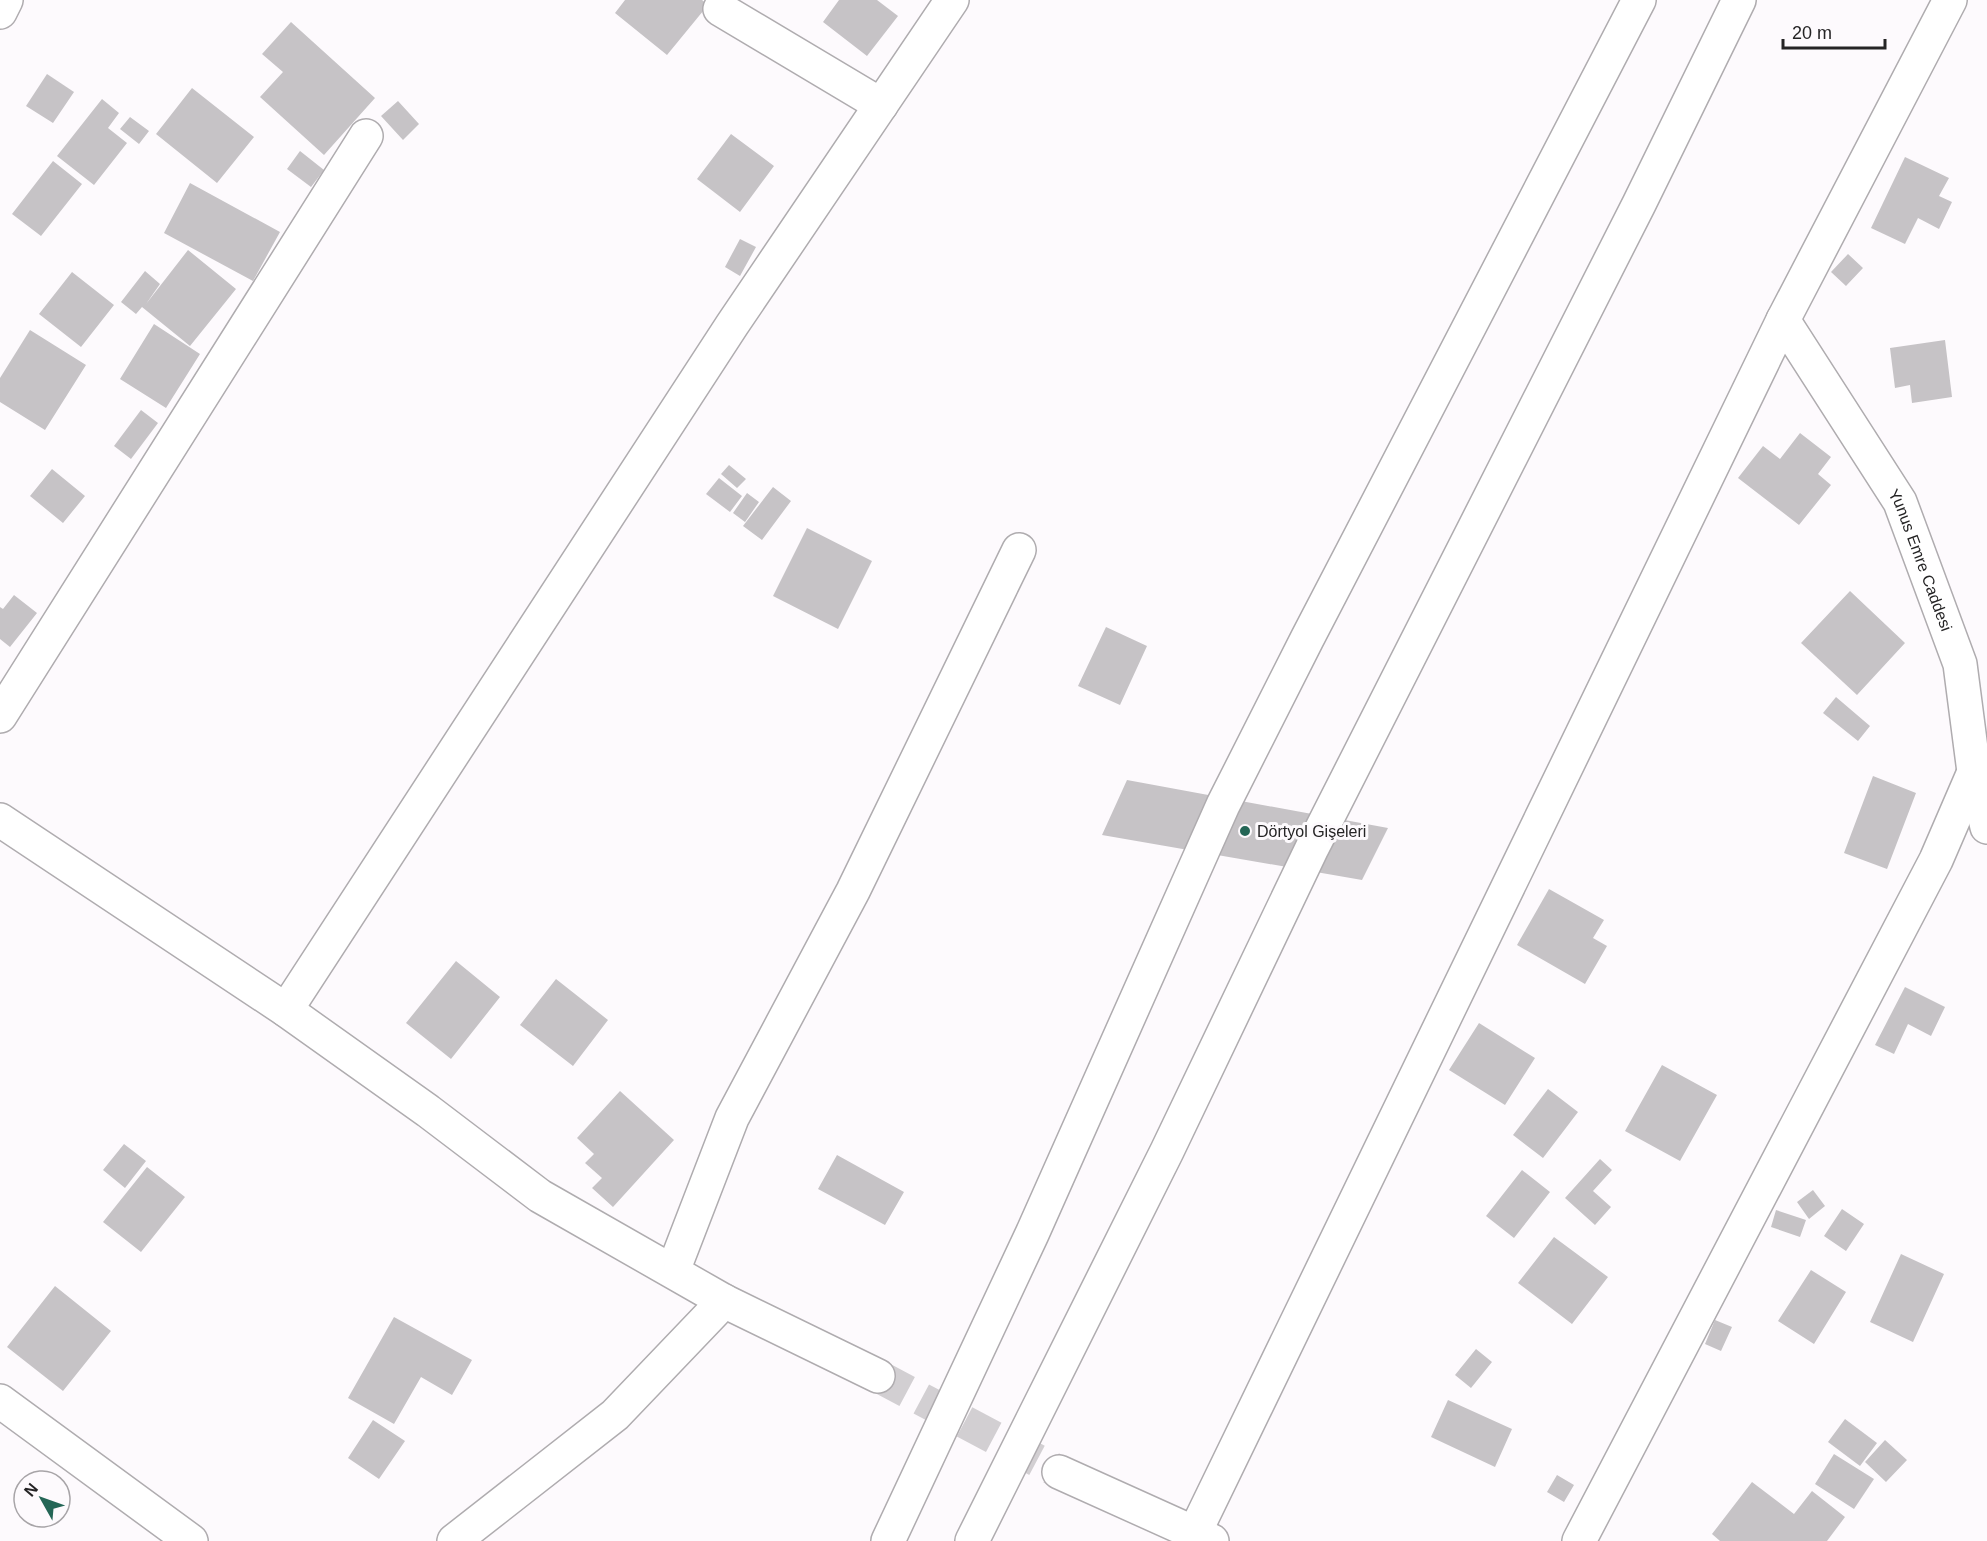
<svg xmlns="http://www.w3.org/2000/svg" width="1987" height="1541" viewBox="0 0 1987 1541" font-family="Arial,sans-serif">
<rect width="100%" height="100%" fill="#fdfafd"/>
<path fill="#c6c3c6" d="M 625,0 L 702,0 L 708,5 L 667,55 L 615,13 Z
M 839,0 L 877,0 L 898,16 L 867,56 L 823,22 Z
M 291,22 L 375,98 L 324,155 L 260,97 L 283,72 L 262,54 Z
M 47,74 L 74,92 L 53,123 L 26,106 Z
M 192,88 L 254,137 L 217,183 L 156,134 Z
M 102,99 L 119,113 L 108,128 L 127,143 L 94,185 L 57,156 Z
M 398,101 L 419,124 L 403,140 L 381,116 Z
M 130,117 L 149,131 L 139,144 L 120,129 Z
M 731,134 L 774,166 L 740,212 L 697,179 Z
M 300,151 L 324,170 L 311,187 L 287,169 Z
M 1905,157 L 1949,178 L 1939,196 L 1952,202 L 1939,229 L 1918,218 L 1905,244 L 1871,228 Z
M 53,161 L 82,184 L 41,236 L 12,214 Z
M 190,183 L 280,232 L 253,281 L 164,233 Z
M 740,239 L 756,247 L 740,276 L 725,267 Z
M 188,250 L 236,289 L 190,346 L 142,307 L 136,314 L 121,302 L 145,271 L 160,284 L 146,304 Z
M 1848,254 L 1863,268 L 1846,286 L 1831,272 Z
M 72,272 L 114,305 L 81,347 L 39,314 Z
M 154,324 L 200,354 L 166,408 L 120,379 Z
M 30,330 L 86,365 L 45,430 L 0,402 L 0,378 Z
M 1945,340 L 1952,397 L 1912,403 L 1910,385 L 1895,388 L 1890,348 Z
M 141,410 L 158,423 L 131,459 L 114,446 Z
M 1800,433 L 1831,457 L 1818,474 L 1831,485 L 1799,525 L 1738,478 L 1763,446 L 1780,459 Z
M 729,465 L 746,479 L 737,488 L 721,474 Z
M 52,469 L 85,496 L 63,523 L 30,496 Z
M 719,478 L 742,496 L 730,512 L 706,494 Z
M 773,487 L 791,501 L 762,540 L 743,526 Z
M 747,493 L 759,502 L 745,522 L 733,513 Z
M 807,528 L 872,561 L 838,629 L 773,596 Z
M 1850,591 L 1905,643 L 1857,695 L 1801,643 Z
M 14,595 L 37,613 L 10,647 L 0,639 L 0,607 L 3,609 Z
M 1106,627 L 1147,646 L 1120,705 L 1078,686 Z
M 1836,697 L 1870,726 L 1858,741 L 1823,713 Z
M 1873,776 L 1916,793 L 1887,869 L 1844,853 Z
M 1127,780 L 1388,828 L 1362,880 L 1102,835 Z
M 1549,889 L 1604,920 L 1593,938 L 1607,946 L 1585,984 L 1517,945 Z
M 456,961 L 500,997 L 451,1059 L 406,1023 Z
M 556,979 L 608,1020 L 573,1066 L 520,1025 Z
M 1905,987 L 1945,1007 L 1931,1036 L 1908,1024 L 1894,1054 L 1875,1045 Z
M 1479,1023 L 1535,1058 L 1505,1105 L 1449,1070 Z
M 1662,1065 L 1717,1095 L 1680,1161 L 1625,1131 Z
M 1548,1089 L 1578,1112 L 1543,1158 L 1513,1135 Z
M 620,1091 L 674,1140 L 613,1207 L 592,1188 L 602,1178 L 585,1163 L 594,1154 L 577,1138 Z
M 124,1144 L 146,1161 L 125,1188 L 103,1170 Z
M 837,1155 L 904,1192 L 885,1225 L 818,1189 Z
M 1600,1159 L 1612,1170 L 1593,1191 L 1611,1207 L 1595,1225 L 1565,1198 Z
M 147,1167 L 185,1197 L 141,1252 L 103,1222 Z
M 1522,1170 L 1550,1192 L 1514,1238 L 1486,1216 Z
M 1813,1190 L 1825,1206 L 1809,1219 L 1797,1202 Z
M 1842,1209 L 1864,1224 L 1846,1251 L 1824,1236 Z
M 1776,1210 L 1806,1220 L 1800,1237 L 1771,1227 Z
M 1554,1237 L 1608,1277 L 1572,1324 L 1518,1283 Z
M 1901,1254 L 1944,1274 L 1913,1342 L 1870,1322 Z
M 1811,1270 L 1846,1292 L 1814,1344 L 1778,1321 Z
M 55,1286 L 111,1331 L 63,1391 L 7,1347 Z
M 394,1317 L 472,1360 L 452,1395 L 421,1377 L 394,1424 L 348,1398 Z
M 1715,1320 L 1732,1327 L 1721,1351 L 1705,1344 Z
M 1476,1349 L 1492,1362 L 1471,1388 L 1455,1375 Z
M 1448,1400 L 1512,1429 L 1495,1467 L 1431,1437 Z
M 1845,1419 L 1877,1443 L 1860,1466 L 1828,1442 Z
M 373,1420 L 405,1441 L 379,1479 L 348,1458 Z
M 1885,1440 L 1907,1460 L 1886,1482 L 1865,1462 Z
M 1834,1454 L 1874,1479 L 1854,1509 L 1815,1484 Z
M 1557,1475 L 1574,1485 L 1564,1502 L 1547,1492 Z
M 1752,1482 L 1794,1514 L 1812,1491 L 1845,1517 L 1827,1541 L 1720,1541 L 1712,1534 Z"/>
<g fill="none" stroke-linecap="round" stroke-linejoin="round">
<path stroke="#d2cfd2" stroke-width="33" stroke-dasharray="33 16" stroke-linecap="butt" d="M 878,1376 L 1059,1472"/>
<g stroke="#afacaf" stroke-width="36">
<g id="minor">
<path d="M 720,9 L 881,105"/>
<path d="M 0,12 L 6,0"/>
<path id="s1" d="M 1783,320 L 1900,502 L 1960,664 L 1974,772 L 1987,827"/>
<path d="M 0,716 L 366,136"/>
<path d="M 0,820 L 286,1010 L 428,1111 L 540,1196 L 724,1301 L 878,1376"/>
<path d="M 286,1010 L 732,325 L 952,0"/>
<path d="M 673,1271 L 732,1118 L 853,891 L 1019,550"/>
<path d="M 0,1401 L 191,1541"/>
<path d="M 1059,1472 L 1212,1541"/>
<path d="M 1195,1532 L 1783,320 L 1950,0"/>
<path d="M 454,1541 L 615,1415 L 724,1301"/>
<path d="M 1579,1541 L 1936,860 L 1974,772"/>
</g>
</g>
<g stroke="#afacaf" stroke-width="36">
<path id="motorway" d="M 888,1541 L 1032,1234 L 1223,805 L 1307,639 L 1639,0
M 972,1541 L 1167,1151 L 1312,848 L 1639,204 L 1739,0"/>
</g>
<use href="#minor" stroke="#fff" stroke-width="33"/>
<use href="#motorway" stroke="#fff" stroke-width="33"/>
</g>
<circle fill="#246656" stroke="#fdfafd" stroke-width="2" cx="1245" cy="831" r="6"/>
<g text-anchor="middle" stroke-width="6" stroke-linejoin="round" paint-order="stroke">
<g font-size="16" fill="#252425" stroke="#fdfafd">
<text dy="6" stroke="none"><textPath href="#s1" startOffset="278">Yunus Emre Caddesi</textPath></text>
</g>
<g font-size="16" fill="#252425" stroke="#fdfafd" text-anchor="start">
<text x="1257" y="837">Dörtyol Gişeleri</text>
</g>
</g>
<g transform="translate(42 1499) rotate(310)"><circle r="28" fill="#fdfafd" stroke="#a7a4a7" stroke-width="1.5"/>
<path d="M0-4.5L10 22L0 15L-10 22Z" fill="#246656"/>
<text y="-9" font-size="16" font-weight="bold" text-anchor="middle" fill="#252425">N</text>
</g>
<path d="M1783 39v9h102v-9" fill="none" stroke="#252425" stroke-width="3"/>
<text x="1792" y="39" font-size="18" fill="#252425" stroke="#fdfafd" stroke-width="4.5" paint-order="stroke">20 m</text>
</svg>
